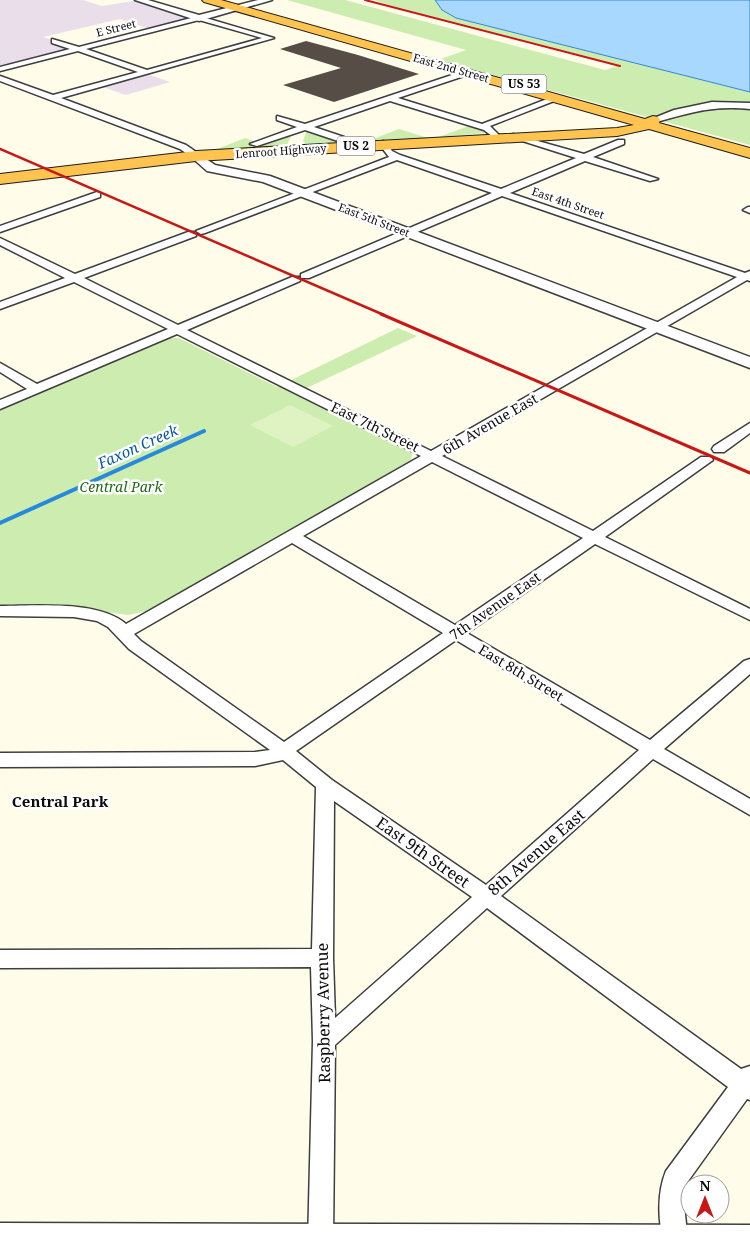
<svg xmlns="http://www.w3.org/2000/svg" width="750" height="1244" viewBox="0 0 750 1244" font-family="'Noto Serif',serif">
<rect width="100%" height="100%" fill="#fffce9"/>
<path fill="#ebdeeb" d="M 0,0 L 83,0 L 102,6 L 139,0 L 199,18 L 153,30 L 120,19 L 43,37 L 77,49 L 0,69 Z
M 145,73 L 170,82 L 126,95 L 100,86 Z"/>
<path fill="#ccedaf" d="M 287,0 L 345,0 L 605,70 L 620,65 L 402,10 L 374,0 L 435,0 L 442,10 L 456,18 L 750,92 L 750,145 L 438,60 L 466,50 Z
M 471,125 L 483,129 L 485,133 L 439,137 Z
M 399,129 L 428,138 L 365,142 Z
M 307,130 L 339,140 L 345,138 L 357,142 L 306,145 L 303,141 Z
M 292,134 L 286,147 L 210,152 L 245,138 L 254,141 L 251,143 L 255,145 Z
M 398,328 L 417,336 L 294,394 L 409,452 L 412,454 L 411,460 L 152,610 L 128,615 L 98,611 L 0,605 L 0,407 L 166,338 L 179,338 L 277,387 Z"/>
<path fill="#dff3c2" d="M 290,405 L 333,426 L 293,447 L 250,425 Z"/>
<path fill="#a8d8fd" stroke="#2789db" d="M 435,0 L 750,0 L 750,92 L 456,18 L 442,10 Z"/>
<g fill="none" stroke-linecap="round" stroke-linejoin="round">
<path stroke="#2789db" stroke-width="4" d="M 0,523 L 204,431"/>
</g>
<path fill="#554d46" d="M 306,41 L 358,55 L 419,74 L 334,102 L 283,85 L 341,68 L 280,49 Z"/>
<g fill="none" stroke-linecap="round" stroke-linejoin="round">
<g stroke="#3e3e3e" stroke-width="3">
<path id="minor" d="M 199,16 L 274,38 L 61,98 L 186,145 L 199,154 L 199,158 L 193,158 L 180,149 L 0,81 L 0,76 L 53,95 L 138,72 L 78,51 L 0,71 L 0,67 L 70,49 L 52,43 L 52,39 L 79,47 ZM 199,20 L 262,38 L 147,70 L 86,49 Z
M 467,70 L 470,70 L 470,74 L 398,98 L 482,124 L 547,99 L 554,101 L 490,126 L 501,137 L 497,140 L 484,130 L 390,101 L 314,127 L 344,137 L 344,141 L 338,141 L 305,130 L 257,146 L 250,144 L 297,127 L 277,120 L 277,116 L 305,124 Z
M 712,102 L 750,103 L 750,109 C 712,105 689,113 653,123 L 649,120 L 674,110 Z
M 513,134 L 584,154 L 618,140 L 624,140 L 624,144 L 593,157 L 658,179 L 650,181 L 585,161 L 510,193 L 745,273 L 750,271 L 750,281 L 747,280 L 442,456 L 593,531 L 701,457 L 711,457 L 713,460 L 605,537 L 750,609 L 750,620 L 595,544 L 467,633 L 650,740 L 744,661 L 750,659 L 750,674 L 664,749 L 750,799 L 750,815 L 653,759 L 501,896 L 741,1069 L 750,1066 L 750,1100 L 747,1099 L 686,1184 L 683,1194 L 688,1244 L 664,1244 C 658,1221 657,1193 666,1171 L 728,1087 L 487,908 L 335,1045 L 333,1241 L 332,1244 L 308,1244 L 313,1041 L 311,967 L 0,968 L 0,950 L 312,949 L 316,787 L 283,760 L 255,766 L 0,767 L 0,753 L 255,752 L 270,750 L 129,649 L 108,627 L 97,621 L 74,617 L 0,616 L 0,606 C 36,606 98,600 126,624 L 421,456 L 177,334 L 0,409 L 0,400 L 27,389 L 0,372 L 0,363 L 37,384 L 168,329 L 74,282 L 0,309 L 0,302 L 65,278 L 0,245 L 0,238 L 75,274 L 188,232 L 196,232 L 196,236 L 84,278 L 178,325 L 292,277 L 300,277 L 300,281 L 187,330 L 431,451 L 737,277 L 502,196 L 309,278 L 301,278 L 301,274 L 492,193 L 397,160 L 205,233 L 201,234 L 196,231 L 389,157 L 379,144 L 383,141 L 386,142 L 392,151 L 400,155 L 501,189 L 576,158 L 513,138 ZM 432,462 L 583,538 L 455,625 L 303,536 ZM 292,543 L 443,633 L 284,742 L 141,641 L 134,634 ZM 456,640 L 639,750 L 486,885 L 332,780 L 296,751 ZM 334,801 L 472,897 L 335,1018 L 333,958 Z
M 97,192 L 100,193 L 100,197 L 0,232 L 0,226 Z
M 748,207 L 750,207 L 750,213 L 743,210 Z
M 750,423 L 750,433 L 724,452 L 714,452 L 712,449 L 714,446 Z"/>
</g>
<g stroke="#3e3e3e" stroke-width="3">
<path id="tertiary" d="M 135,0 L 148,0 L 199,15 L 258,0 L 272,0 L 199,21 Z
M 196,152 L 215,165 L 270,176 L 750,357 L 750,368 L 263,182 L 207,171 L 190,156 Z
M 0,1223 L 750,1225 L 750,1244 L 0,1244 Z"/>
</g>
<g stroke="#1c1c1c" stroke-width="2">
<path id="trunk" d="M 202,0 L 221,0 L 645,119 L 653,116 L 658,117 L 660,120 L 659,123 L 750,148 L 750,158 L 649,129 L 617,136 L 196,161 L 0,184 L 0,174 L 196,151 L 617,128 L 634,125 L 204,2 Z"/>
</g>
<use href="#minor" fill="#fff" fill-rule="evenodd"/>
<use href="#tertiary" fill="#fff" fill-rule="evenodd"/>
<use href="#trunk" fill="#ffc350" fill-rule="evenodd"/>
<path stroke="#c81816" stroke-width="2" d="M 365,0 L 620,66"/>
<path stroke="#c81816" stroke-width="2.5" d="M 0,149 L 384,315"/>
<path stroke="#c81816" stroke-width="3" d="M 381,314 L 750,473"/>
</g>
<g text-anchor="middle" stroke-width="5" stroke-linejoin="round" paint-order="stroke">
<g font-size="11" fill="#0b0b0b" stroke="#fff">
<text transform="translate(116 28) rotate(-14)" y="4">E Street</text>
<text transform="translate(451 68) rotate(16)" y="4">East 2nd Street</text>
<text transform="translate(281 151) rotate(-4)" y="4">Lenroot Highway</text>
<text transform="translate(568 203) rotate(19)" y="4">East 4th Street</text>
<text transform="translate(374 220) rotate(21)" y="4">East 5th Street</text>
</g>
<g fill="#fff" stroke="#545454" stroke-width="1">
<rect x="501.5" y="74.5" width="45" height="19" rx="4"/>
<rect x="337" y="136.5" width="38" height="19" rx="4"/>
</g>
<g font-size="12" font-weight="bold" fill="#0b0b0b">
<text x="524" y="88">US 53</text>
<text x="356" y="150">US 2</text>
</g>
<g font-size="14" fill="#0b0b0b" stroke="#fff">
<text transform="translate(490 424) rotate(-30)" y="5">6th Avenue East</text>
<text transform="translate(375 427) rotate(26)" y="5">East 7th Street</text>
<text transform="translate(495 606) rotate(-35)" y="5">7th Avenue East</text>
<text transform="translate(521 673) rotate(31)" y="5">East 8th Street</text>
</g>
<g font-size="14" font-style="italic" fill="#226816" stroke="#fff">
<text x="121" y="492">Central Park</text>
</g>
<g font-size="15" font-style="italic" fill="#0959a8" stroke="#fff">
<text transform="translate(138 447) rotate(-24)" y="5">Faxon Creek</text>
</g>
<g font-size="15" font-weight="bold" fill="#0b0b0b" stroke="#fff">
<text x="60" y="807">Central Park</text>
</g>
<g font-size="16" fill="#0b0b0b" stroke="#fff">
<text transform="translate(423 852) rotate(35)" y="6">East 9th Street</text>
<text transform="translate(536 852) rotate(-41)" y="6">8th Avenue East</text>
<text transform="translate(323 1013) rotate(-91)" y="6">Raspberry Avenue</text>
</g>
</g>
<g transform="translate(705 1199)"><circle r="24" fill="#ffffff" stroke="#9d9d9d"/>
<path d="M0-4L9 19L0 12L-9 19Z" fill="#c81816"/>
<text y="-8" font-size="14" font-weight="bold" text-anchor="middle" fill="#0b0b0b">N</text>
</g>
</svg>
